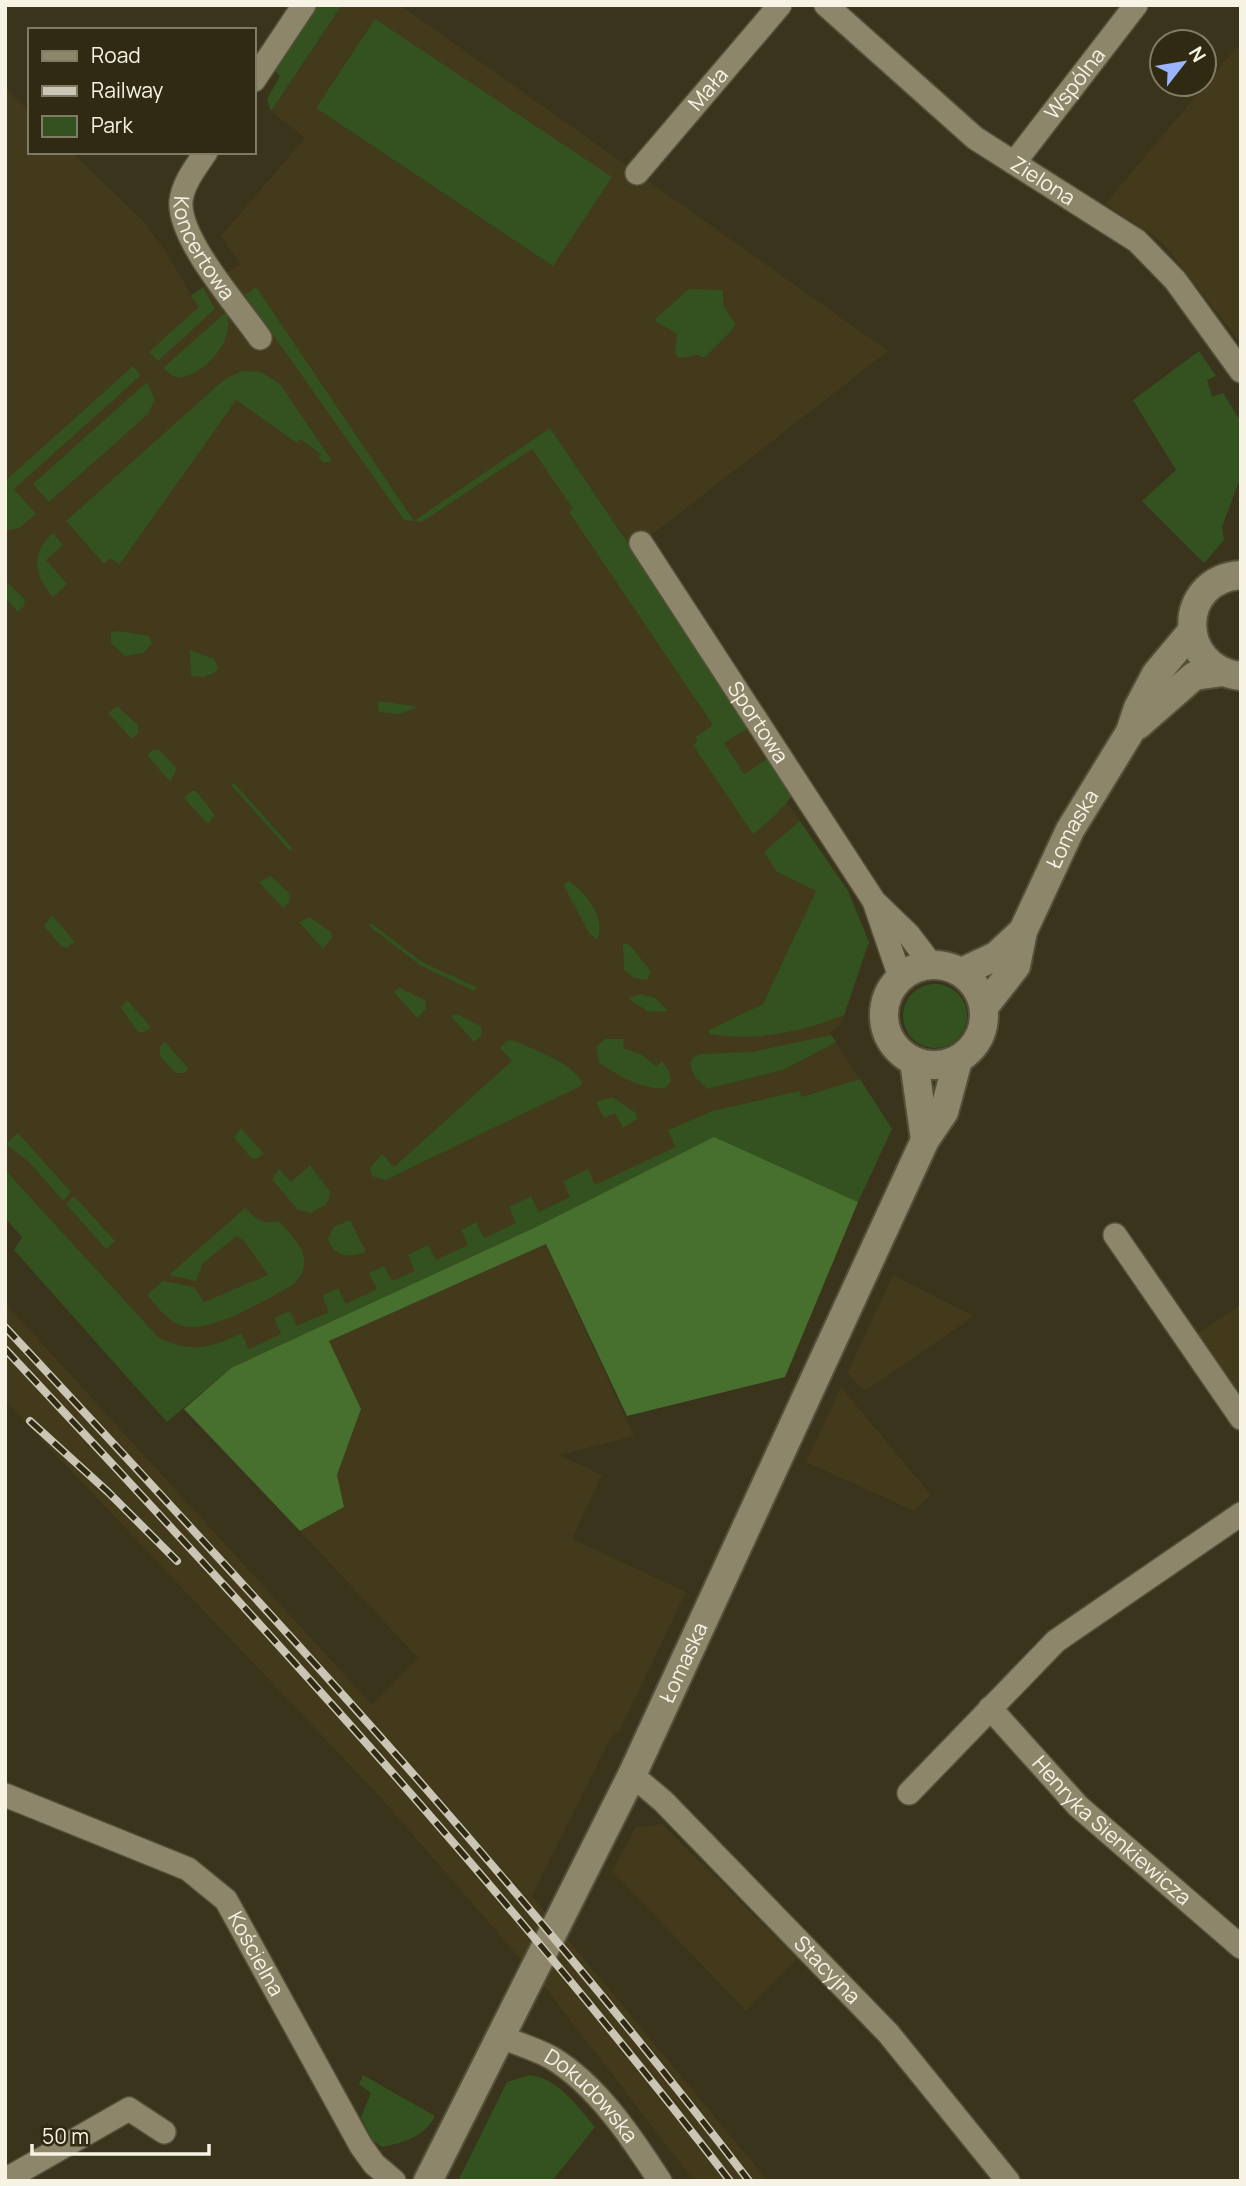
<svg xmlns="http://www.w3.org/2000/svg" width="1246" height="2186" viewBox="0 0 1246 2186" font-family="Manrope,sans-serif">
<rect width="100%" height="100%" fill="#3a341c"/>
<path fill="#423a1a" d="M 342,5 L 400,5 L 888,351 L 632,550 L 795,792 L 787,802 L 848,891 L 869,942 L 841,1025 L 830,1033 L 892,1129 L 858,1202 L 714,1138 L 538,1226 L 231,1368 L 167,1422 L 14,1250 L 22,1237 L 5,1218 L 5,88 L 30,112 L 30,152 L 72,152 L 145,223 L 165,250 L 191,295 L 240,264 L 221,236 L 305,138 L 271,111 Z
M 1237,47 L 1241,52 L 1241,344 L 1168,249 L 1152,234 L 1105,204 Z
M 546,1244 L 634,1436 L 559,1455 L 602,1475 L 572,1539 L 686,1592 L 619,1732 L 614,1731 L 532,1896 L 768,2181 L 694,2181 L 548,1991 L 381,1798 L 5,1401 L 5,1303 L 372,1705 L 418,1658 L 300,1531 L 344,1507 L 337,1475 L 361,1409 L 329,1341 Z
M 893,1275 L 974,1316 L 865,1391 L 847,1373 Z
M 1241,1305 L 1241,1396 L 1198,1333 Z
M 841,1387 L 931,1495 L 914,1511 L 806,1462 Z
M 662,1824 L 797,1959 L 746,2011 L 612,1871 L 636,1827 Z"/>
<path fill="#33521f" d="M 318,5 L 342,5 L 271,111 L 267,99 L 280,76 L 275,71 Z
M 375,19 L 612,177 L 553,266 L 316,108 Z
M 203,287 L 215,309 L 158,361 L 149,352 L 199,307 L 191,296 Z
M 256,287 L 414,521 L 550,428 L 751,726 L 724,743 L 744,774 L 771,757 L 795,792 C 782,808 771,821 753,834 L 693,745 L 698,741 L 695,737 L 713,725 L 569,512 L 573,509 L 532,449 L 431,516 L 421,522 L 404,520 L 245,295 Z
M 689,289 L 723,290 L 723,305 L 735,324 L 733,329 L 704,358 L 698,355 L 679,358 L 675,353 L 677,334 L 654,320 Z
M 226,312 C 237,339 207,372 181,378 L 171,375 L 163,368 Z
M 1199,351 L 1216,376 L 1207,380 L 1212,397 L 1223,393 L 1241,422 L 1241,476 L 1222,527 L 1224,540 L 1204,563 L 1142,501 L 1176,470 L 1133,400 Z
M 133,366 L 141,375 L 14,489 L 36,514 L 19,528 L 5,531 L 5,481 Z
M 242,371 L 261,372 L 280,384 L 332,461 L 324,463 L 318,458 L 321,454 L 300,439 L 297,443 L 236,400 L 120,564 L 110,558 L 104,564 L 66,521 L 225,379 Z
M 147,382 L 155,400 L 147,415 L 49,502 L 33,484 Z
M 53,533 L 63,545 L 46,560 L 67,584 L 53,597 C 34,576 30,553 53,533 Z
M 5,580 L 25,600 L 24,606 L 18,612 L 5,598 Z
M 119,631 L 149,636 L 152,643 L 143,653 L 125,656 L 111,643 L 111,632 Z
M 190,650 L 214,659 L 218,667 L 216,672 L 204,677 L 191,676 Z
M 377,701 L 415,706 L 416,708 L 399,714 L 379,712 Z
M 117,706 L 138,725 L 138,733 L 132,739 L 108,713 Z
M 153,750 L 160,750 L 177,769 L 170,782 L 147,755 Z
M 234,783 L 293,849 L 290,851 L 231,785 Z
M 191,791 L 196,791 L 215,815 L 208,824 L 184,798 Z
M 800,821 L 848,891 L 869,942 L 844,1015 C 802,1032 754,1042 709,1034 L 709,1030 L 763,1004 L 816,891 L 777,872 L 764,852 Z
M 271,876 L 290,894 L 289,903 L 283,908 L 259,882 Z
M 569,881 C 586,892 607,920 597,940 L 589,933 L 565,888 L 564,884 Z
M 52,915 L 75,942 L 66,948 L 61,946 L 44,926 Z
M 309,917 L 331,932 L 332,938 L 323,949 L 299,922 Z
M 371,923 L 422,962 L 476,987 L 474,991 L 420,965 L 369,926 Z
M 623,943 L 630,945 L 651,972 L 647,980 L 634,978 L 624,970 Z
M903 1016a32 32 0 1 1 64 0a32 32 0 1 1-64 0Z
M 400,988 L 425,1000 L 426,1009 L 417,1018 L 393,991 Z
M 641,994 L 655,998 L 668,1011 L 649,1012 L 630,1000 L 630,997 Z
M 127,1000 L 151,1027 L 144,1032 L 138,1032 L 121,1008 Z
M 457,1014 L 481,1026 L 482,1035 L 474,1042 L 451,1016 Z
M 831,1035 L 836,1042 L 783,1070 L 707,1089 L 695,1077 L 690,1064 L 693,1057 L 701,1054 L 751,1052 Z
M 605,1039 L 624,1039 L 623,1048 L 642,1055 L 656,1066 L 662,1061 L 669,1071 L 671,1082 L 665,1088 C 641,1090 618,1075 599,1063 L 596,1047 Z
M 512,1040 C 534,1050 570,1061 582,1082 L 579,1087 L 385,1180 L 372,1176 L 370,1168 L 382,1154 L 394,1167 L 512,1061 L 500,1048 L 507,1041 Z
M 165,1042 L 189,1069 L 184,1073 L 175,1073 L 160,1056 L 160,1047 Z
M 860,1079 L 892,1129 L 858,1202 L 714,1138 L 538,1226 L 231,1368 L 167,1422 L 14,1250 L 22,1237 L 5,1218 L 5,1170 L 158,1337 C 188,1353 211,1349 241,1333 L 249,1349 L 281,1334 L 274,1318 L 290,1311 L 297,1326 L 329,1312 L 322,1296 L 338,1288 L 346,1304 L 377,1289 L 369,1273 L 384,1266 L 392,1281 L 415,1271 L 408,1255 L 428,1245 L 436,1260 L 468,1245 L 461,1230 L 476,1222 L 484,1238 L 516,1223 L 509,1207 L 531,1196 L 539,1212 L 570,1197 L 563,1181 L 588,1169 L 595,1185 L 675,1147 L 668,1130 L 713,1111 L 799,1091 L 802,1097 Z
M 612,1097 L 636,1113 L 637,1119 L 623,1128 L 615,1113 L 604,1118 L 596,1102 Z
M 241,1128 L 264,1154 L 256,1159 L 251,1158 L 234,1137 Z
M 18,1133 L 71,1192 L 63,1201 L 30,1163 L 6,1144 Z
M 310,1165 L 331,1193 L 326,1205 L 310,1213 L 298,1210 L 272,1179 L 279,1169 L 291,1182 Z
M 74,1196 L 115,1241 L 106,1249 L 66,1204 Z
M 245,1208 C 257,1220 262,1225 279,1221 C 297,1241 318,1261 293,1285 C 268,1298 210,1334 183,1326 C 168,1322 157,1306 147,1295 L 163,1281 L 194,1287 L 204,1302 L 268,1275 L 245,1242 L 237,1236 L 203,1263 L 196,1281 L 169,1275 Z
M 350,1220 L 366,1252 C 349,1258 333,1258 328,1238 L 334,1227 Z
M 363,2075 L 435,2116 C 424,2137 405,2142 383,2147 L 373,2141 L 361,2117 L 371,2093 L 359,2084 Z
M 530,2075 C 559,2079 577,2106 595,2127 L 552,2181 L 458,2181 L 507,2082 Z"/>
<path fill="#476f2d" d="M 714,1137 L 858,1202 L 785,1377 L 627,1416 L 546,1244 L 329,1341 L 361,1409 L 337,1475 L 344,1507 L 300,1531 L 184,1409 L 231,1368 L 538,1226 Z"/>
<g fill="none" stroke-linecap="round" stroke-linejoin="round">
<g stroke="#54503a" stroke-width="26">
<g id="minor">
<path id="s1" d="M 826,5 L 975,138 L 1137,241 L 1175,280 L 1241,371"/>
<path d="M 254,80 L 304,5"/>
<path id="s2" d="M 206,152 C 196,167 183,183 181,201 C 178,239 238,306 260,338"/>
<path id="s3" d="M 1014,163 L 1136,5"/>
<path id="s4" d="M 637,173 L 780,5"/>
<path id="s5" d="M 641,543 L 874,901 L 909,935 L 931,964"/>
<path d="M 875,904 L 900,977"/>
<path d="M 1115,1235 L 1241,1418"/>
<path id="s6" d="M 990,1708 L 1078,1806 L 1241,1947"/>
<path id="s7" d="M 632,1775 L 663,1801 L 888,2033 L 1008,2181"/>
<path d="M 909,1793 L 1056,1641 L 1241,1514"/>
<path id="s8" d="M 5,1795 L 188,1869 L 226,1900 L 361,2146 L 374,2164 L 394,2181"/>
<path id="s9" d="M 501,2037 C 518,2044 536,2049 552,2058 C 597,2085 632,2138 660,2181"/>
<path d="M 5,2180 L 129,2109 L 164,2132"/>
</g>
</g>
<g stroke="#54503a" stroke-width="32">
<g id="tertiary">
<path d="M 1241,575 C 1176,579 1176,669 1241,676"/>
<path d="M 1138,725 L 1194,676 L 1223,672"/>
<circle cx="934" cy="1015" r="50"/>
<path d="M 962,972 L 996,956 L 1023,931"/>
<path id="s10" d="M 984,1007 L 1016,966 L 1023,931 L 1070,830 L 1130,732 L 1138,708 L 1156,674 L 1192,631"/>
<path d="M 914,1061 L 925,1140"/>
<path id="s11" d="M 428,2181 L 632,1775 L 925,1140 L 944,1112 L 958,1060"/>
</g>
</g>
<use href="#minor" stroke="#8d866b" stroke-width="23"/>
<use href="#tertiary" stroke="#8d866b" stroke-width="28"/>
<g stroke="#cac5b4" stroke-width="8">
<path id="rail" d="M 5,1327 C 264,1605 518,1879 749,2181
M 5,1349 C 257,1618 505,1888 730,2181
M 30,1421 L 108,1492 L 177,1561"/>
</g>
<use href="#rail" stroke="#302a12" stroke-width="5" stroke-dasharray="16" stroke-linecap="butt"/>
</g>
<g text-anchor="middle" stroke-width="7" stroke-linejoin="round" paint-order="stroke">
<g font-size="21" fill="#f7f3e4" stroke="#302a12">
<text dy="7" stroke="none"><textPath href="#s3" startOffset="100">Wspólna</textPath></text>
<text dy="7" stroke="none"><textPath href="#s4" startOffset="110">Mała</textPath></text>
<text dy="7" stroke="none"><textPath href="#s1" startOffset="280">Zielona</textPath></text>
<text dy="7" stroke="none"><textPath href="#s2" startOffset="108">Koncertowa</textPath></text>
<text dy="7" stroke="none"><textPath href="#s5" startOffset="214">Sportowa</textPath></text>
<text dy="7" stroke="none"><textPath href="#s10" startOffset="201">Łomaska</textPath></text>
<text dy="7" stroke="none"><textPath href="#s11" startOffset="578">Łomaska</textPath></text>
<text dy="7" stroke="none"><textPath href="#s6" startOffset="173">Henryka Sienkiewicza</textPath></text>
<text dy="7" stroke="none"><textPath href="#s8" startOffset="308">Kościelna</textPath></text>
<text dy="7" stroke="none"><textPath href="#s7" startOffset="276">Stacyjna</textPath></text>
<text dy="7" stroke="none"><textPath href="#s9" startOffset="110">Dokudowska</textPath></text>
</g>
</g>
<rect width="1246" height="2186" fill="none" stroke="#f7f3e4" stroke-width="14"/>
<rect x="28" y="28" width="228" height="126" fill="#302a12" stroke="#807a66" stroke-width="2"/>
<rect x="42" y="51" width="35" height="10" fill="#8d866b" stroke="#807a66" stroke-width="2"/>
<text x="91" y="63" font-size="21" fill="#f7f3e4">Road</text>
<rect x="42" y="86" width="35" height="10" fill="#cac5b4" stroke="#807a66" stroke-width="2"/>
<text x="91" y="98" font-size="21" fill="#f7f3e4">Railway</text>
<rect x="42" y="116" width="35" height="21" fill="#33521f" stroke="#807a66" stroke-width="2"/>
<text x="91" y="133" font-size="21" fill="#f7f3e4">Park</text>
<g transform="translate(1183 63) rotate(59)"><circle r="33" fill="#302a12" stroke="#807a66" stroke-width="2"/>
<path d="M0-5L12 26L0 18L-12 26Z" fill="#9ab5fd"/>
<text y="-10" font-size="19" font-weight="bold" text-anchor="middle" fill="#f7f3e4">N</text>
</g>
<path d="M32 2144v10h177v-10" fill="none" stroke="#f7f3e4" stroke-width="3.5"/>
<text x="42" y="2144" font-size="21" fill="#f7f3e4" stroke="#302a12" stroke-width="5" paint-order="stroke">50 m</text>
</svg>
